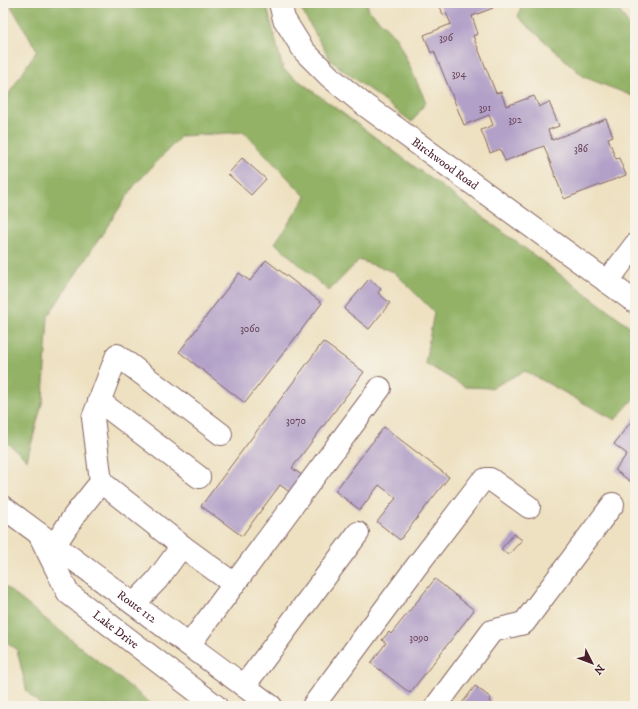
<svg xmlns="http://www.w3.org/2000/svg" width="638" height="709" viewBox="0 0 638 709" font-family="'IM FELL DW Pica',serif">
<rect width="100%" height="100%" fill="#f7f3e8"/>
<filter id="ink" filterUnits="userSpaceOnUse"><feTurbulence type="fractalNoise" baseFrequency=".025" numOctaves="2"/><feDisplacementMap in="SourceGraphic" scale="8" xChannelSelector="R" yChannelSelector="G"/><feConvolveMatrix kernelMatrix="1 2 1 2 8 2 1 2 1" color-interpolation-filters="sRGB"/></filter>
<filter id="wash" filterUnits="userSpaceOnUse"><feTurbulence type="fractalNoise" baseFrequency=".012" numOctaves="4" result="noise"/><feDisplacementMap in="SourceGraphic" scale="16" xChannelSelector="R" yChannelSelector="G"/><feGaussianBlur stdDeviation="0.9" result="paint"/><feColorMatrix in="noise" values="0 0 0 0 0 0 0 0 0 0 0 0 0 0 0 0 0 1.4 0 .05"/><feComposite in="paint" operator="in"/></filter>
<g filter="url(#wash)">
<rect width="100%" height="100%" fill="#eee1c1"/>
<path fill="#93b266" stroke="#6e6848" d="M 9,3 L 266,3 L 283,69 L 635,330 L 635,397 L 615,420 L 525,371 L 491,388 L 465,387 L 425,363 L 434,312 L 394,272 L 359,260 L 329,291 L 275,243 L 306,197 L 244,132 L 181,136 L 134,186 L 48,316 L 43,400 L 27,460 L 3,439 L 3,103 L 37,50 Z
M 302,3 L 368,3 L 368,9 L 396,37 L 426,102 L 412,122 L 331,61 L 301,9 Z
M 522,3 L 614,3 L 635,34 L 635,97 L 584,77 L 518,17 Z
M 3,585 L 154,706 L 42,706 L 27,692 L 17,650 L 3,639 Z"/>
<g id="blocks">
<path fill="#b2a0c8" d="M 439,3 L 491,3 L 493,8 L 472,16 L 478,34 L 473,36 L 496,93 L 501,92 L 506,106 L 534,96 L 539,107 L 549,102 L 559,126 L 548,130 L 552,140 L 606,119 L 613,136 L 608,138 L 616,159 L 619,158 L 626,175 L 564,199 L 544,146 L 505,161 L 500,149 L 490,153 L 481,130 L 493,125 L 489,115 L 464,125 L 434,51 L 431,53 L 424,35 L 451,24 L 446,13 L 443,15 Z
M 242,158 L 266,179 L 251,195 L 228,174 Z
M 266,260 L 322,303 L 245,403 L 179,352 L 239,273 L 250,281 Z
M 369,279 L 381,289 L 378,293 L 390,303 L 369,329 L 344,309 Z
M 323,342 L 364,372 L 292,468 L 303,476 L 291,493 L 280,485 L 242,536 L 201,506 Z
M 635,416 L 635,485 L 615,470 L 627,454 L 614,444 Z
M 384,427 L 449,477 L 400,540 L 377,522 L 396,498 L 379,485 L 360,510 L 335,491 Z
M 514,534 L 522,540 L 508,555 L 501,549 Z
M 435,579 L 474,610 L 410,693 L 371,663 L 386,643 L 382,640 L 389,632 L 391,634 Z
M 475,686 L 491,698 L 489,701 L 496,706 L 460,706 Z"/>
</g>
</g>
<g filter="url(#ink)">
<use href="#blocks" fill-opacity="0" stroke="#836360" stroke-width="1"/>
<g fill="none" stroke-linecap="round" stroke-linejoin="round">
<g stroke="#836360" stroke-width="24">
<g id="minor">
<path id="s1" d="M 280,3 L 284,19 L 304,51 L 330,77 L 362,103 L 635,302"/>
<path d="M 607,282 L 635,245"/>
<path d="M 99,401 L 199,477"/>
<path d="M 101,482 L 93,418 L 117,355 L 221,434"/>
<path id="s2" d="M 39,534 L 68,593 L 216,706"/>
<path d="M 54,546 L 74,516 L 101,482 L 182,546"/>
<path d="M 134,604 L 157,580 L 182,546 L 234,584"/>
<path d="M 189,645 L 380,388"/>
<path d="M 244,686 L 358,533"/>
<path d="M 313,706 L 416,567 L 481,482 L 486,479 L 490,479 L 529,507"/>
<path d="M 436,706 L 492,631 L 524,623 L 613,504"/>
</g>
</g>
<g stroke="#836360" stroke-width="24">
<g id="major">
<path id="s3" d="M 3,507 L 271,706"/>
</g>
</g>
<use href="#minor" stroke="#fff" stroke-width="22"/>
<use href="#major" stroke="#fff" stroke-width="22"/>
</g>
</g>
<g text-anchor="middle" stroke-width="3.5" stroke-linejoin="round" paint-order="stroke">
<g font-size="10" fill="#643f52">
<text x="446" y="41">396</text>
<text x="459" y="77">394</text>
<text x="485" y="111">391</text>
<text x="515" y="123">392</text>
<text x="581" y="152">386</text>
<text x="250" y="332">3060</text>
<text x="296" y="424">3070</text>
<text x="419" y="641">3090</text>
</g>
<g font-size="12" fill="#4a1f2b" stroke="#f7f3e8">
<text dy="4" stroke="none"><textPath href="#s1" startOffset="235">Birchwood Road</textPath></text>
<text dy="4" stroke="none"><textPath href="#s3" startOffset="167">Route 112</textPath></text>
<text dy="4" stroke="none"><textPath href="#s2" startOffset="126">Lake Drive</textPath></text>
</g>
</g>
<rect width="638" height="709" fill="none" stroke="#f7f3e8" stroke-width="16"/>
<g transform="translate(592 663) rotate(132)" stroke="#f7f3e8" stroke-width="3" paint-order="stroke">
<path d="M0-3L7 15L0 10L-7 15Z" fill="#4a1f2b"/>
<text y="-6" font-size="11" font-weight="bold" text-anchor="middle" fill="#4a1f2b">N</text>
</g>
</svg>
